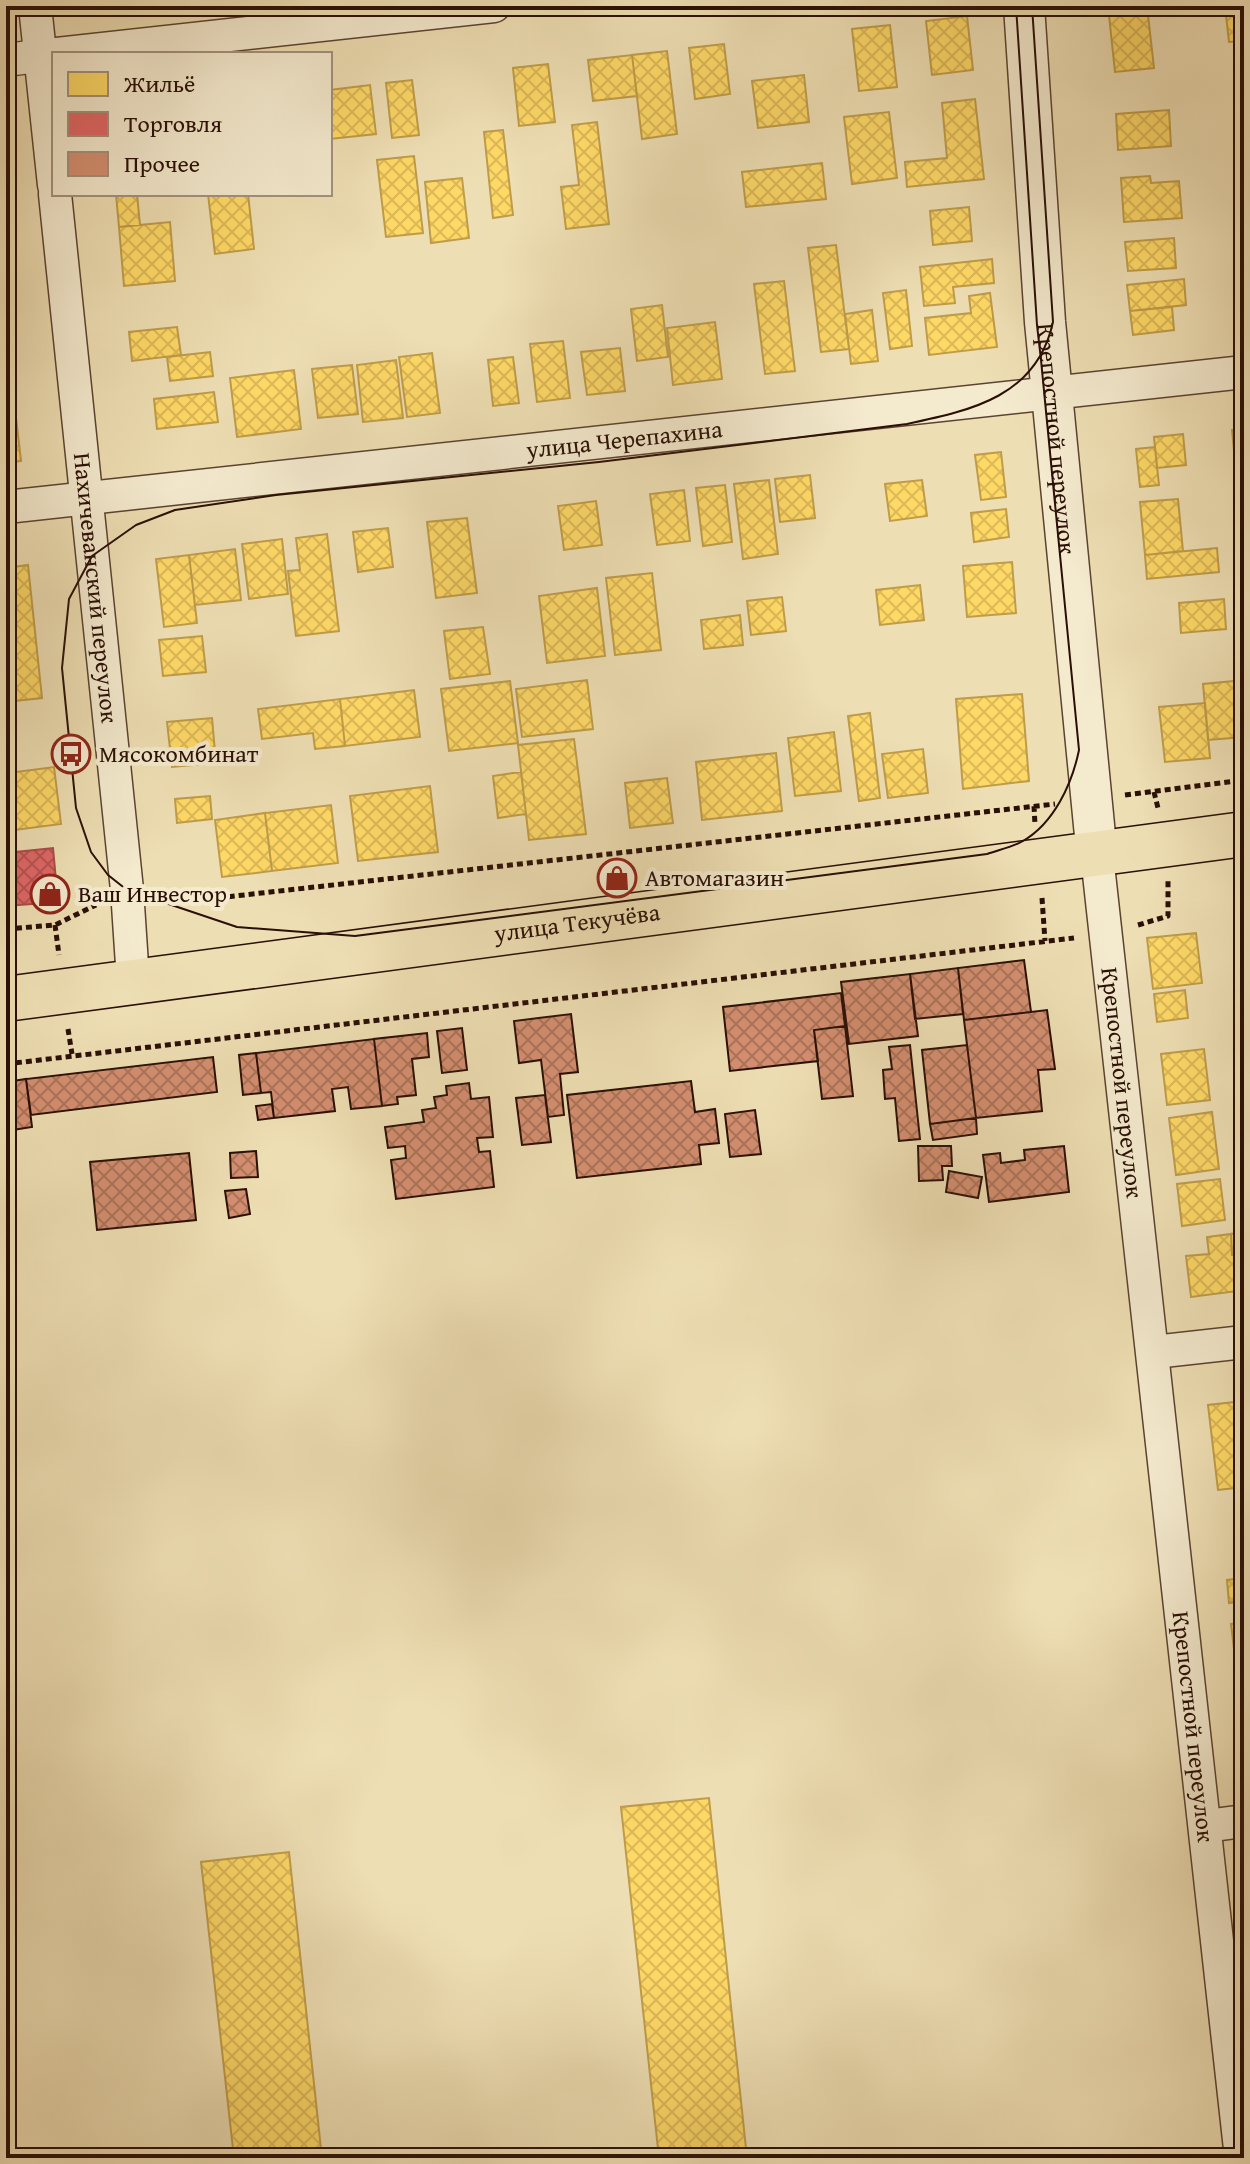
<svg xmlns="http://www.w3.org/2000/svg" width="1250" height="2164" viewBox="0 0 1250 2164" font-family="'Gentium Book Plus',serif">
<defs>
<pattern id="homes-cross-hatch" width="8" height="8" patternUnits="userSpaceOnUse" patternTransform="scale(2)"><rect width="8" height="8" fill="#ffd966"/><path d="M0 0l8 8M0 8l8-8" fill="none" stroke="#dbb957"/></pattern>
<pattern id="shops-cross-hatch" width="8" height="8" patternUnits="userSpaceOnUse" patternTransform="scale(2)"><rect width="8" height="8" fill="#e06666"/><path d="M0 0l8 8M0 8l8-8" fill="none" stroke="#b65252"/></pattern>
<pattern id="building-cross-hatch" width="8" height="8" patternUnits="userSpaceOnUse" patternTransform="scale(2)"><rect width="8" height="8" fill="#d48f70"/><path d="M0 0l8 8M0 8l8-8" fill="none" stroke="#ac735a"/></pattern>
</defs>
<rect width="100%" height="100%" fill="#eedeb3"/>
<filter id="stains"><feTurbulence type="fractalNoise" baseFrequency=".0025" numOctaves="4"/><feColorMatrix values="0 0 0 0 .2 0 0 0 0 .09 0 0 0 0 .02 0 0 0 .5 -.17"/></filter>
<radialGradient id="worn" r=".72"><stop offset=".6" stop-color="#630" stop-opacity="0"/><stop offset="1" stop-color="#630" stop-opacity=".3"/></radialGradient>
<path fill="url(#homes-cross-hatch)" stroke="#bf9c49" stroke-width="2" d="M 101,6 L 143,6 L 144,10 L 102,15 Z
M 1108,6 L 1147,6 L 1154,68 L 1115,72 Z
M 1225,6 L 1244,6 L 1244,41 L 1229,42 Z
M 967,16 L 973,70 L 932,75 L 926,21 Z
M 890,25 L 897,87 L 859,91 L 852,29 Z
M 724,44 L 730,94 L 695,99 L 689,48 Z
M 667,51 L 677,134 L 642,139 L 632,55 Z
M 632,55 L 637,96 L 593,101 L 588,60 Z
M 548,64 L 555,122 L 519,126 L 513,68 Z
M 804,75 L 809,122 L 758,128 L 752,81 Z
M 412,80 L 419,135 L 392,138 L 386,83 Z
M 370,85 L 376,134 L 330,139 L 330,90 Z
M 975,99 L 984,179 L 907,187 L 905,162 L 947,158 L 942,103 Z
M 1169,110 L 1171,146 L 1118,150 L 1116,114 Z
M 889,112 L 897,178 L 852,184 L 844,117 Z
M 597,122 L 609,224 L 566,229 L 561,187 L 579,185 L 572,125 Z
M 503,130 L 513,215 L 493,218 L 484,132 Z
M 414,156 L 423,233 L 386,237 L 377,160 Z
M 822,163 L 826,199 L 746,207 L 742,172 Z
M 1150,176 L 1151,183 L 1179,181 L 1182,218 L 1124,222 L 1121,178 Z
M 462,178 L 469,238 L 431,243 L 425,182 Z
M 116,194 L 137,194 L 140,225 L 119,227 Z
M 208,194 L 248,194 L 254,249 L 215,254 Z
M 969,207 L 972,241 L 933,245 L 930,211 Z
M 170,222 L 175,281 L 124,286 L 119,227 Z
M 1174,238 L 1176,268 L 1128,271 L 1125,242 Z
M 836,245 L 849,349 L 821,352 L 808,248 Z
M 992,259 L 994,283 L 953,287 L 955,303 L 924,306 L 920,267 Z
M 1184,279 L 1186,305 L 1130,311 L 1127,285 Z
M 784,281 L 795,371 L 765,374 L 754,284 Z
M 906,290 L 912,346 L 890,349 L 883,293 Z
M 990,293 L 997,347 L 929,355 L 925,318 L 971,313 L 969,296 Z
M 662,305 L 668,357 L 637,361 L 631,309 Z
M 1172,307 L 1174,330 L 1133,335 L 1130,311 Z
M 872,310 L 878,361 L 851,364 L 845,314 Z
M 715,322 L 722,379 L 673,385 L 667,328 Z
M 177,327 L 181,355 L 132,361 L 129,332 Z
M 563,341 L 570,398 L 537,402 L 530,344 Z
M 620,348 L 625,391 L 587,395 L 581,352 Z
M 210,352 L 213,376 L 170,381 L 167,357 Z
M 432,353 L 440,413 L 407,417 L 399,357 Z
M 513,357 L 519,403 L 493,406 L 488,360 Z
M 396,360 L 403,418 L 363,422 L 357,365 Z
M 352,365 L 358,414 L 318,418 L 312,369 Z
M 294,370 L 301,429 L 237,437 L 230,378 Z
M 214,392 L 218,422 L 157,429 L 154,399 Z
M 15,409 L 21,461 L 6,463 L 6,411 Z
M 1244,429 L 1244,481 L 1237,481 L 1232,430 Z
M 1183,434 L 1186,465 L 1157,468 L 1154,437 Z
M 1155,447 L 1159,485 L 1140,487 L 1136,449 Z
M 1001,452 L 1006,497 L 981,500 L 975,455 Z
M 810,475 L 815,518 L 780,522 L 775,479 Z
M 769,480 L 778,554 L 743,559 L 734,484 Z
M 922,480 L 927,516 L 890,521 L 885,484 Z
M 725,485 L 732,542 L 703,546 L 696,488 Z
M 684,490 L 690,541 L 657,545 L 650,494 Z
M 1178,499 L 1183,551 L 1145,555 L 1140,502 Z
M 596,501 L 602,545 L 564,550 L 558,506 Z
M 1006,509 L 1009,537 L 974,542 L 971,513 Z
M 467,518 L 477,593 L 436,598 L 427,522 Z
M 388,528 L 393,567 L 358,572 L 353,532 Z
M 327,534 L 339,631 L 296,636 L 288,571 L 300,570 L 296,538 Z
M 282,539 L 288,594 L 249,599 L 242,544 Z
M 1217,548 L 1219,572 L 1147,579 L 1145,555 Z
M 235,549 L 241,600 L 195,605 L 189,555 Z
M 189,555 L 197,623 L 164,627 L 156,559 Z
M 1012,562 L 1016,613 L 967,617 L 963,566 Z
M 28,565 L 42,698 L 6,702 L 6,568 Z
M 652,573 L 661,650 L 615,655 L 606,578 Z
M 920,585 L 924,620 L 880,625 L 876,590 Z
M 597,588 L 605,656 L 547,663 L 539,596 Z
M 782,597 L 786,631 L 751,635 L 747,601 Z
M 1224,599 L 1226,629 L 1181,633 L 1179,603 Z
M 740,615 L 743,645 L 704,649 L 701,620 Z
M 483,627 L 490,674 L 450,679 L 444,631 Z
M 202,636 L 206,672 L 163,676 L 159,640 Z
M 587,680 L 593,729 L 522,737 L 516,689 Z
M 1244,680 L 1244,737 L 1208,740 L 1203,684 Z
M 510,681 L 518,743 L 449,751 L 441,689 Z
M 414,690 L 420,737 L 345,746 L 340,699 Z
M 1022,694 L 1029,781 L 963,789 L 956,699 Z
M 340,699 L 345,746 L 315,749 L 313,733 L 262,739 L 258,709 Z
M 1205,703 L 1210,758 L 1165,762 L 1159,707 Z
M 870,713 L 880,798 L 859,801 L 848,716 Z
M 212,718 L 216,763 L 172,767 L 167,722 Z
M 834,732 L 841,791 L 795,796 L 788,738 Z
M 574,739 L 586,834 L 529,840 L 518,745 Z
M 923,749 L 928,793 L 888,798 L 882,754 Z
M 776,753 L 782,811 L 702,820 L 696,762 Z
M 54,767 L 61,824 L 15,830 L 8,773 Z
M 521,772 L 526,814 L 498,818 L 493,776 Z
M 667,778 L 673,823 L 630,828 L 625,783 Z
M 430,786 L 438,852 L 358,861 L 350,796 Z
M 210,796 L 212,819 L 177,823 L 175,799 Z
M 331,805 L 338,863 L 272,871 L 265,813 Z
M 265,813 L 272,871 L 222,877 L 215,820 Z
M 1196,933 L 1202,983 L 1153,989 L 1147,938 Z
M 1185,990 L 1188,1018 L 1157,1022 L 1154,994 Z
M 1204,1049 L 1210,1100 L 1167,1105 L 1161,1054 Z
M 1244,1108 L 1244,1162 L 1242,1162 L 1237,1109 Z
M 1212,1112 L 1219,1169 L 1176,1175 L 1169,1118 Z
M 1220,1179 L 1225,1220 L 1182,1226 L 1177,1184 Z
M 1244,1212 L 1244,1254 L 1232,1255 L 1231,1234 L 1239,1233 L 1237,1213 Z
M 1231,1234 L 1232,1255 L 1244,1254 L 1244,1278 L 1236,1279 L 1238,1291 L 1191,1297 L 1186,1256 L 1209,1254 L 1207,1237 Z
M 1243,1401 L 1244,1487 L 1218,1490 L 1208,1405 Z
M 1244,1578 L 1244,1601 L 1229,1603 L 1227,1580 Z
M 1244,1623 L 1244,1673 L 1237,1674 L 1231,1624 Z
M 1244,1676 L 1244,1693 L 1239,1694 L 1237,1677 Z
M 1244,1693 L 1244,1735 L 1239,1694 Z
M 709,1798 L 747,2158 L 659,2158 L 621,1807 Z
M 289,1852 L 322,2158 L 234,2158 L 201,1862 Z"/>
<path fill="url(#shops-cross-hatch)" stroke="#a94c49" stroke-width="2" d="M 53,848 L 58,902 L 6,906 L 6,853 Z"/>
<path fill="url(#building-cross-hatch)" stroke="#2a0f06" stroke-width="2" d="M 1024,960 L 1031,1012 L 964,1020 L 958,968 Z
M 958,968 L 963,1014 L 915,1019 L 910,974 Z
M 910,974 L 918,1036 L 849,1044 L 841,982 Z
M 841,993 L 845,1026 L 814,1030 L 818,1061 L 730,1071 L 723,1007 Z
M 1047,1010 L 1055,1069 L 1038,1070 L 1042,1111 L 976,1118 L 964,1020 Z
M 571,1014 L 578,1072 L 560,1074 L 564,1115 L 548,1117 L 541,1060 L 519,1063 L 514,1021 Z
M 845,1026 L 853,1096 L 822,1099 L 814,1030 Z
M 462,1028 L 467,1070 L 442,1073 L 437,1031 Z
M 427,1033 L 429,1057 L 412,1059 L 416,1095 L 397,1097 L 398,1104 L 382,1106 L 374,1039 Z
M 374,1039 L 382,1106 L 351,1109 L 348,1087 L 332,1089 L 335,1111 L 274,1118 L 271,1092 L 261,1093 L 256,1053 Z
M 910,1045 L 920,1139 L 899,1141 L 895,1098 L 885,1099 L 883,1070 L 892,1069 L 889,1047 Z
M 967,1045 L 976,1118 L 930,1124 L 922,1050 Z
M 256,1053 L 261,1093 L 243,1095 L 239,1055 Z
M 213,1057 L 217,1092 L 31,1115 L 26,1079 Z
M 26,1079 L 32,1127 L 6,1131 L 6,1082 Z
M 691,1081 L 695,1112 L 715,1109 L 719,1143 L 699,1145 L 701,1164 L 577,1178 L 567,1095 Z
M 469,1083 L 471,1099 L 489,1097 L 493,1137 L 477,1138 L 479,1152 L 490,1151 L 494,1187 L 396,1199 L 391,1160 L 406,1158 L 405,1146 L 388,1148 L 385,1127 L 424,1122 L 422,1110 L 436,1108 L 434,1097 L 447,1095 L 446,1086 Z
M 545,1095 L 551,1142 L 522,1145 L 516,1098 Z
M 272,1104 L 274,1118 L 258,1120 L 256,1106 Z
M 755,1110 L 761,1154 L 730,1157 L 725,1114 Z
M 976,1118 L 977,1134 L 933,1140 L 930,1124 Z
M 918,1146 L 951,1146 L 952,1166 L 942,1166 L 943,1180 L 919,1181 Z
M 1064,1146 L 1069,1192 L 989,1202 L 983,1155 L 1000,1153 L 1001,1163 L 1025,1160 L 1024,1150 Z
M 256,1151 L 258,1177 L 231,1178 L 230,1153 Z
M 189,1153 L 196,1220 L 97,1230 L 90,1162 Z
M 949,1171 L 982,1177 L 978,1198 L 946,1192 Z
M 246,1189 L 250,1214 L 229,1218 L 225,1191 Z"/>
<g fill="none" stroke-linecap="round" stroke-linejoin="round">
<g stroke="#5b4331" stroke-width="35">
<g id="minor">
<path d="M 35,6 L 54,185"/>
<path d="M 57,54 L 494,6"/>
<path d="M 6,60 L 54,54"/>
<path id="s1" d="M 55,194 L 127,890 L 133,980"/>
<path id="s2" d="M 6,507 L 1244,372"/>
<path id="s3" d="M 1097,856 L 1241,2158"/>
<path d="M 1154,1352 L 1244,1342"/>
<path d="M 1206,1826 L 1244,1821"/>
</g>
</g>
<g stroke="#5b4331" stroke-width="43">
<g id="tertiary">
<path id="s4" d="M 1024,6 L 1045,322 L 1097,856"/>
</g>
</g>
<g stroke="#2a0f06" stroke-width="47">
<g id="primary">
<path id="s5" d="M 6,999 L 1244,834"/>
</g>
</g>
<path stroke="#2a0f06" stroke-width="5" stroke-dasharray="6 4" stroke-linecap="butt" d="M 1154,792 L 1158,808
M 1125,795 L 1244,780
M 1034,806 L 1035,825
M 159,893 L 217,898 L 1055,804
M 1042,898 L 1045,941
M 55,925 L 59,955
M 1138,925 L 1168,916 L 1168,881
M 6,929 L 55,925 L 96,905
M 68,1029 L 72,1054
M 6,1064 L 1074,938"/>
<use href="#minor" stroke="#f4eace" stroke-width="32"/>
<use href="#tertiary" stroke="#f4eace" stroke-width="40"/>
<use href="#primary" stroke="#eedeb3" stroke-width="44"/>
<path stroke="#2a0f06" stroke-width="2" d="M 1016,6 L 1037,325 L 1041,360 L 1079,750 C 1072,784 1054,823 1023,841 C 1013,847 998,850 987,854 L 355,936 L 237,927 L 127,890 L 108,875 L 91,852 L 76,808 L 62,668 L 69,599 L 92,556 L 136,525 L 175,510 L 276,495 L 599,462 L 907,424 C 973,410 1037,396 1053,322 L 1032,6"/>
</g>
<defs>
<g id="bus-ring" transform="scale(2)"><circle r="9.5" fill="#f4eace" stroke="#8f2418" stroke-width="1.5"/><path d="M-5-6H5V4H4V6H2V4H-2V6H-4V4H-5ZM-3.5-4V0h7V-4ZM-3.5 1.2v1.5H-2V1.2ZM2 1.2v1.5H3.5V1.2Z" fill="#8f2418"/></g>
<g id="shop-ring" transform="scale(2)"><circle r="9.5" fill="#f4eace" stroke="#8f2418" stroke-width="1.5"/><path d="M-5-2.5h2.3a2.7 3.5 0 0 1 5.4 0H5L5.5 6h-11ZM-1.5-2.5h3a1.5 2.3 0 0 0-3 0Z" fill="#8f2418"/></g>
</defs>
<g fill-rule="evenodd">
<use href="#bus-ring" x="71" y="754"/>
<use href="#shop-ring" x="617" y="878"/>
<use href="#shop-ring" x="50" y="894"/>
</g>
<g text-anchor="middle" stroke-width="8" stroke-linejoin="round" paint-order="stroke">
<g font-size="24" fill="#2a0f06" stroke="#f4eace">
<text dy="8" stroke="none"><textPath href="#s4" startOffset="434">Крепостной переулок</textPath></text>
<text dy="8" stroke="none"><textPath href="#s2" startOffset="622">улица Черепахина</textPath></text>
<text dy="8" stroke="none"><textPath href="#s1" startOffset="396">Нахичеванский переулок</textPath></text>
<text dy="8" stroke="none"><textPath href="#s5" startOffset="576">улица Текучёва</textPath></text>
<text dy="8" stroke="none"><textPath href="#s3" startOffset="228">Крепостной переулок</textPath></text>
<text dy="8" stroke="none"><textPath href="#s3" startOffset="876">Крепостной переулок</textPath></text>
</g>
<g font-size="24" fill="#2a0f06" stroke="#f4eace" text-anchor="start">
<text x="99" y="762">Мясокомбинат</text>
<text x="645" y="886">Автомагазин</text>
<text x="78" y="902">Ваш Инвестор</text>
</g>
</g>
<rect width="1250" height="2164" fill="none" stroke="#eedeb3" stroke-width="32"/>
<rect x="8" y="8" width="1234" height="2148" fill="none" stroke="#2a0f06" stroke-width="4"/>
<rect x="16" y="16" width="1218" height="2132" fill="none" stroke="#2a0f06" stroke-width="2"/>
<rect x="52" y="52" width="280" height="144" fill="#f4eace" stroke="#a3927e" stroke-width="2"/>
<rect x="68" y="72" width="40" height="24" fill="#ffd966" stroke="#a3927e" stroke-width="2"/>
<text x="124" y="92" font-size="24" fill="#2a0f06">Жильё</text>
<rect x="68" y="112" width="40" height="24" fill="#e06666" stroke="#a3927e" stroke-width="2"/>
<text x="124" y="132" font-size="24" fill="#2a0f06">Торговля</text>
<rect x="68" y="152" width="40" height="24" fill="#d48f70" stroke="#a3927e" stroke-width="2"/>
<text x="124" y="172" font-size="24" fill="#2a0f06">Прочее</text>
<rect width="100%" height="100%" filter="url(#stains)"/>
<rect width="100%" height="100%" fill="url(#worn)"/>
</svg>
